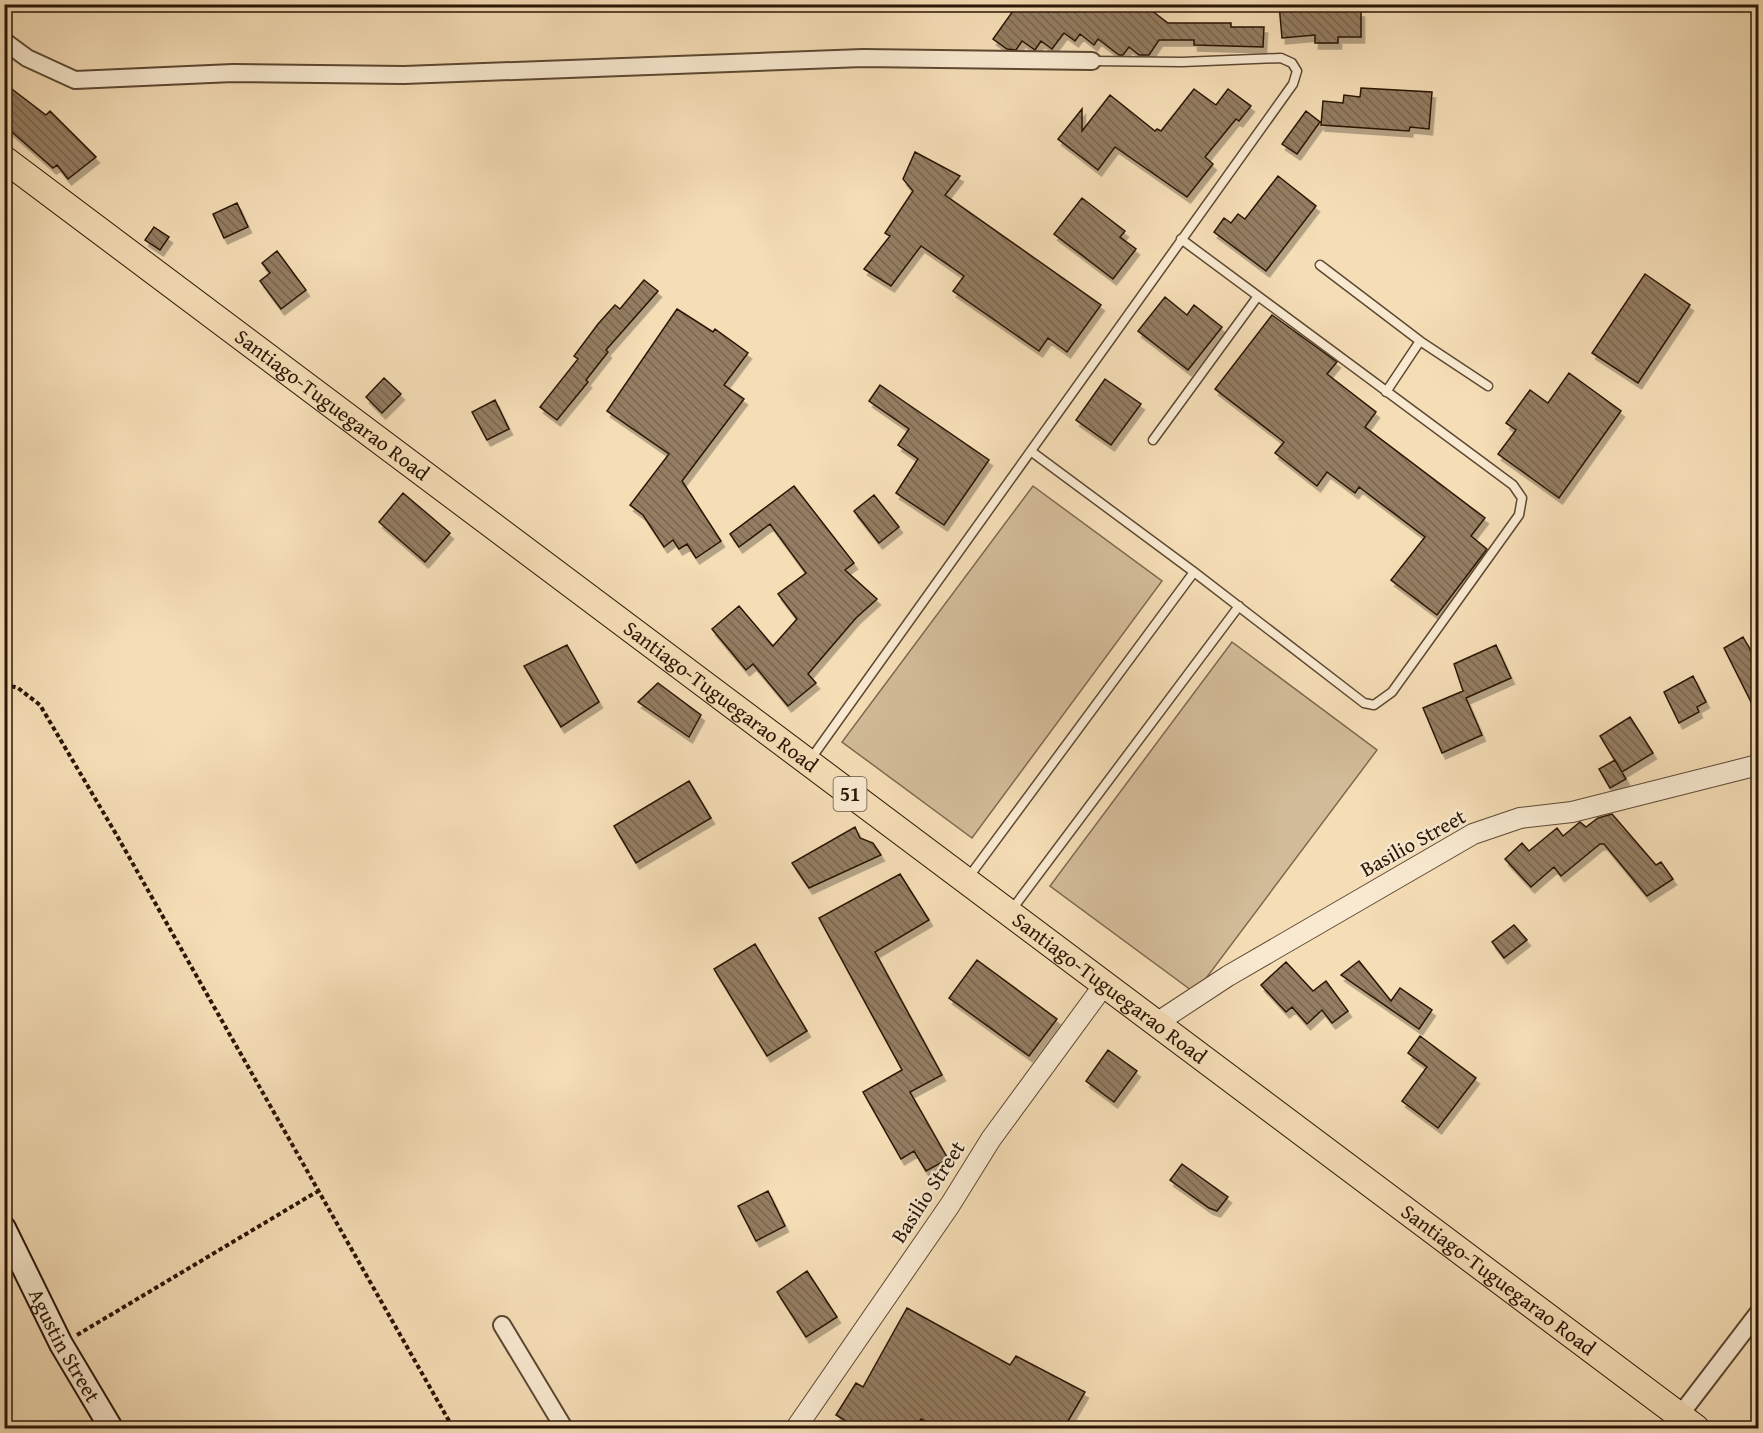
<svg xmlns="http://www.w3.org/2000/svg" width="1763" height="1433" viewBox="0 0 1763 1433" font-family="'Gentium Book Plus',serif">
<defs>
<pattern id="building-back-hatch" width="6" height="6" patternUnits="userSpaceOnUse" patternTransform="scale(1.5)"><rect width="6" height="6" fill="#947d62"/><path d="M-1 5l2 2M0 0l6 6M5-1l2 2" fill="none" stroke="#79654f"/></pattern>
<filter id="shadow"><feDropShadow dx="3.5" dy="6" stdDeviation="0" flood-color="#0004"/></filter>
</defs>
<rect width="100%" height="100%" fill="#f5ddb6"/>
<filter id="stains"><feTurbulence type="fractalNoise" baseFrequency=".00333" numOctaves="4"/><feColorMatrix values="0 0 0 0 .2 0 0 0 0 .09 0 0 0 0 .02 0 0 0 .5 -.17"/></filter>
<radialGradient id="worn" r=".72"><stop offset=".6" stop-color="#630" stop-opacity="0"/><stop offset="1" stop-color="#630" stop-opacity=".3"/></radialGradient>
<path fill="#d2bb98" stroke="#7e684f" stroke-width="1.5" d="M 1033,486 L 1162,581 L 972,838 L 842,742 Z
M 1232,642 L 1377,750 L 1195,993 L 1050,886 Z"/>
<path fill="url(#building-back-hatch)" stroke="#2a1606" stroke-width="1.5" filter="url(#shadow)" d="M 1018,4 L 1143,4 L 1168,23 L 1231,23 L 1231,27 L 1264,27 L 1263,47 L 1194,45 L 1194,40 L 1159,40 L 1149,55 L 1139,55 L 1129,47 L 1123,55 L 1119,55 L 1098,39 L 1094,45 L 1080,34 L 1075,41 L 1064,33 L 1052,49 L 1041,41 L 1035,50 L 1022,41 L 1016,50 L 1007,49 L 993,39 Z
M 1279,4 L 1331,4 L 1328,11 L 1361,11 L 1361,37 L 1338,37 L 1338,43 L 1315,43 L 1315,35 L 1282,38 Z
M 4,83 L 46,115 L 50,111 L 96,157 L 68,179 L 57,165 L 53,168 L 4,125 Z
M 1361,88 L 1432,92 L 1429,129 L 1410,127 L 1409,131 L 1321,125 L 1323,101 L 1343,103 L 1344,95 L 1360,97 Z
M 1194,89 L 1216,105 L 1228,89 L 1251,106 L 1239,121 L 1236,119 L 1205,157 L 1213,164 L 1187,197 L 1115,147 L 1098,170 L 1058,139 L 1082,109 L 1082,131 L 1110,95 L 1155,131 L 1157,129 L 1161,131 Z
M 1306,111 L 1320,122 L 1297,154 L 1282,144 Z
M 915,152 L 960,176 L 945,195 L 1101,305 L 1067,352 L 1048,338 L 1039,351 L 953,291 L 964,276 L 921,246 L 891,286 L 864,269 L 890,236 L 885,233 L 913,191 L 903,179 Z
M 1278,176 L 1316,206 L 1266,271 L 1214,232 L 1224,218 L 1231,223 L 1238,214 L 1245,219 Z
M 1082,198 L 1125,231 L 1120,237 L 1136,249 L 1113,279 L 1054,234 Z
M 237,203 L 248,227 L 224,238 L 213,214 Z
M 154,227 L 169,237 L 160,250 L 145,240 Z
M 277,251 L 306,290 L 281,309 L 260,281 L 270,273 L 262,263 Z
M 1645,274 L 1690,305 L 1638,383 L 1592,353 Z
M 644,280 L 658,291 L 606,350 L 608,352 L 586,380 L 588,382 L 557,420 L 540,407 L 578,359 L 574,356 L 598,324 L 615,305 L 620,309 Z
M 1165,297 L 1187,315 L 1194,305 L 1222,327 L 1188,370 L 1138,331 Z
M 677,309 L 713,332 L 715,329 L 748,353 L 724,385 L 744,399 L 682,481 L 721,541 L 696,558 L 687,544 L 679,549 L 673,540 L 664,547 L 643,515 L 630,505 L 669,454 L 607,411 Z
M 1272,315 L 1337,362 L 1327,374 L 1376,412 L 1365,427 L 1485,518 L 1471,536 L 1487,549 L 1437,615 L 1391,580 L 1425,537 L 1359,487 L 1355,493 L 1327,472 L 1317,486 L 1275,453 L 1284,442 L 1215,389 Z
M 1569,373 L 1621,411 L 1559,498 L 1498,454 L 1516,430 L 1506,423 L 1530,390 L 1548,403 Z
M 384,378 L 401,394 L 382,413 L 366,397 Z
M 1105,379 L 1141,404 L 1111,445 L 1076,420 Z
M 880,385 L 989,460 L 944,525 L 896,493 L 918,459 L 898,445 L 909,429 L 869,401 Z
M 495,400 L 509,429 L 487,440 L 472,412 Z
M 794,486 L 854,563 L 845,570 L 877,599 L 856,618 L 808,674 L 816,683 L 788,706 L 753,664 L 746,670 L 712,629 L 739,606 L 773,646 L 797,619 L 778,594 L 806,573 L 770,524 L 739,547 L 730,534 Z
M 403,493 L 450,533 L 425,562 L 379,522 Z
M 874,495 L 899,527 L 879,543 L 854,511 Z
M 1743,637 L 1758,663 L 1758,716 L 1724,648 Z
M 567,645 L 599,702 L 561,727 L 524,666 Z
M 1496,645 L 1511,678 L 1466,698 L 1482,735 L 1442,753 L 1423,708 L 1463,691 L 1454,664 Z
M 1693,676 L 1706,702 L 1697,707 L 1699,712 L 1679,723 L 1664,692 Z
M 658,683 L 701,715 L 689,737 L 638,702 Z
M 1630,717 L 1653,753 L 1622,772 L 1600,736 Z
M 1615,760 L 1626,779 L 1610,788 L 1599,769 Z
M 689,781 L 711,818 L 636,863 L 614,826 Z
M 1612,814 L 1656,865 L 1661,862 L 1673,879 L 1647,896 L 1604,844 L 1600,844 L 1561,876 L 1554,867 L 1531,887 L 1505,859 L 1522,843 L 1529,851 L 1557,828 L 1563,836 L 1580,822 L 1586,827 L 1598,818 Z
M 855,827 L 860,838 L 873,843 L 881,855 L 809,888 L 792,863 Z
M 900,874 L 929,920 L 875,952 L 942,1075 L 910,1092 L 948,1159 L 926,1171 L 914,1151 L 901,1159 L 863,1092 L 902,1070 L 819,918 Z
M 1514,925 L 1527,940 L 1504,958 L 1492,942 Z
M 755,944 L 807,1031 L 767,1056 L 714,969 Z
M 977,960 L 1057,1019 L 1029,1056 L 949,998 Z
M 1359,961 L 1391,1001 L 1400,988 L 1432,1010 L 1419,1029 L 1341,975 Z
M 1286,962 L 1313,991 L 1326,981 L 1348,1011 L 1332,1023 L 1322,1010 L 1307,1024 L 1292,1007 L 1286,1012 L 1261,985 Z
M 1420,1036 L 1476,1078 L 1438,1128 L 1402,1101 L 1427,1067 L 1408,1053 Z
M 1108,1050 L 1137,1071 L 1114,1102 L 1086,1081 Z
M 1182,1164 L 1228,1197 L 1217,1211 L 1209,1208 L 1170,1180 Z
M 768,1191 L 785,1226 L 756,1241 L 738,1206 Z
M 807,1271 L 837,1317 L 806,1337 L 777,1292 Z
M 907,1308 L 1010,1365 L 1016,1356 L 1085,1392 L 1064,1428 L 939,1428 L 921,1419 L 915,1428 L 857,1428 L 836,1415 L 856,1383 L 863,1387 Z"/>
<g fill="none" stroke-linecap="round" stroke-linejoin="round">
<g stroke="#5d4832" stroke-width="11">
<path id="service" d="M 1320,265 L 1420,341 L 1386,392
M 1420,341 L 1488,386
M 1153,440 L 1258,296
M 1032,452 L 1194,572 L 1364,703 L 1374,705 L 1392,692 L 1519,515 L 1522,498 L 1513,485 L 1181,239
M 810,760 L 1293,84 L 1297,71 L 1292,63 L 1281,58 L 1182,62 L 1092,61
M 968,878 L 1194,572
M 1010,912 L 1239,606"/>
</g>
<g stroke="#5d4832" stroke-width="20">
<path id="minor" d="M 4,41 L 27,58 L 75,80 L 233,73 L 404,75 L 863,58 L 1092,61
M 502,1325 L 564,1428
M 1670,1428 L 1758,1313"/>
</g>
<g stroke="#5d4832" stroke-width="22">
<path id="tertiary" d="M 1155,1024 L 1228,976 L 1473,834 L 1520,818 L 1572,812 L 1758,765
M 796,1428 L 950,1205 L 991,1139 L 1104,985"/>
</g>
<g stroke="#2a1606" stroke-width="26">
<g id="secondary">
<path id="s1" d="M 4,1228 L 61,1344 L 111,1428"/>
</g>
</g>
<g stroke="#2a1606" stroke-width="28">
<g id="primary">
<path id="s2" d="M 4,159 L 1696,1428"/>
</g>
</g>
<path stroke="#2a1606" stroke-width="4" stroke-dasharray="4.5 3" stroke-linecap="butt" d="M 4,684 L 18,688 L 40,705 L 116,834 L 453,1428
M 77,1335 L 318,1191"/>
<use href="#service" stroke="#f8e9d0" stroke-width="8"/>
<use href="#minor" stroke="#f8e9d0" stroke-width="16"/>
<use href="#tertiary" stroke="#f8e9d0" stroke-width="20"/>
<use href="#secondary" stroke="#f8e9d0" stroke-width="22"/>
<use href="#primary" stroke="#f5ddb6" stroke-width="26"/>
</g>
<g text-anchor="middle" stroke-width="5" stroke-linejoin="round" paint-order="stroke">
<rect fill="#f8e9d0" stroke="#685543" stroke-width="1.5" x="833.5" y="777" width="33" height="34" rx="4.5"/>
<g font-size="20" font-weight="bold" fill="#2a1606">
<text x="850" y="801">51</text>
</g>
<g font-size="21" fill="#2a1606" stroke="#f8e9d0">
<text dy="7" stroke="none"><textPath href="#s2" startOffset="410">Santiago-Tuguegarao Road</textPath></text>
<text dy="7" stroke="none"><textPath href="#s2" startOffset="896">Santiago-Tuguegarao Road</textPath></text>
<text transform="translate(1413 843) rotate(-29)" y="7">Basilio Street</text>
<text dy="7" stroke="none"><textPath href="#s2" startOffset="1382">Santiago-Tuguegarao Road</textPath></text>
<text transform="translate(928 1192) rotate(-57)" y="7">Basilio Street</text>
<text dy="7" stroke="none"><textPath href="#s2" startOffset="1868">Santiago-Tuguegarao Road</textPath></text>
<text dy="7" stroke="none"><textPath href="#s1" startOffset="132">Agustin Street</textPath></text>
</g>
</g>
<rect width="1763" height="1433" fill="none" stroke="#f5ddb6" stroke-width="24"/>
<rect x="6" y="6" width="1751" height="1421" fill="none" stroke="#2a1606" stroke-width="3"/>
<rect x="12" y="12" width="1739" height="1409" fill="none" stroke="#2a1606" stroke-width="1.5"/>
<rect width="100%" height="100%" filter="url(#stains)"/>
<rect width="100%" height="100%" fill="url(#worn)"/>
</svg>
